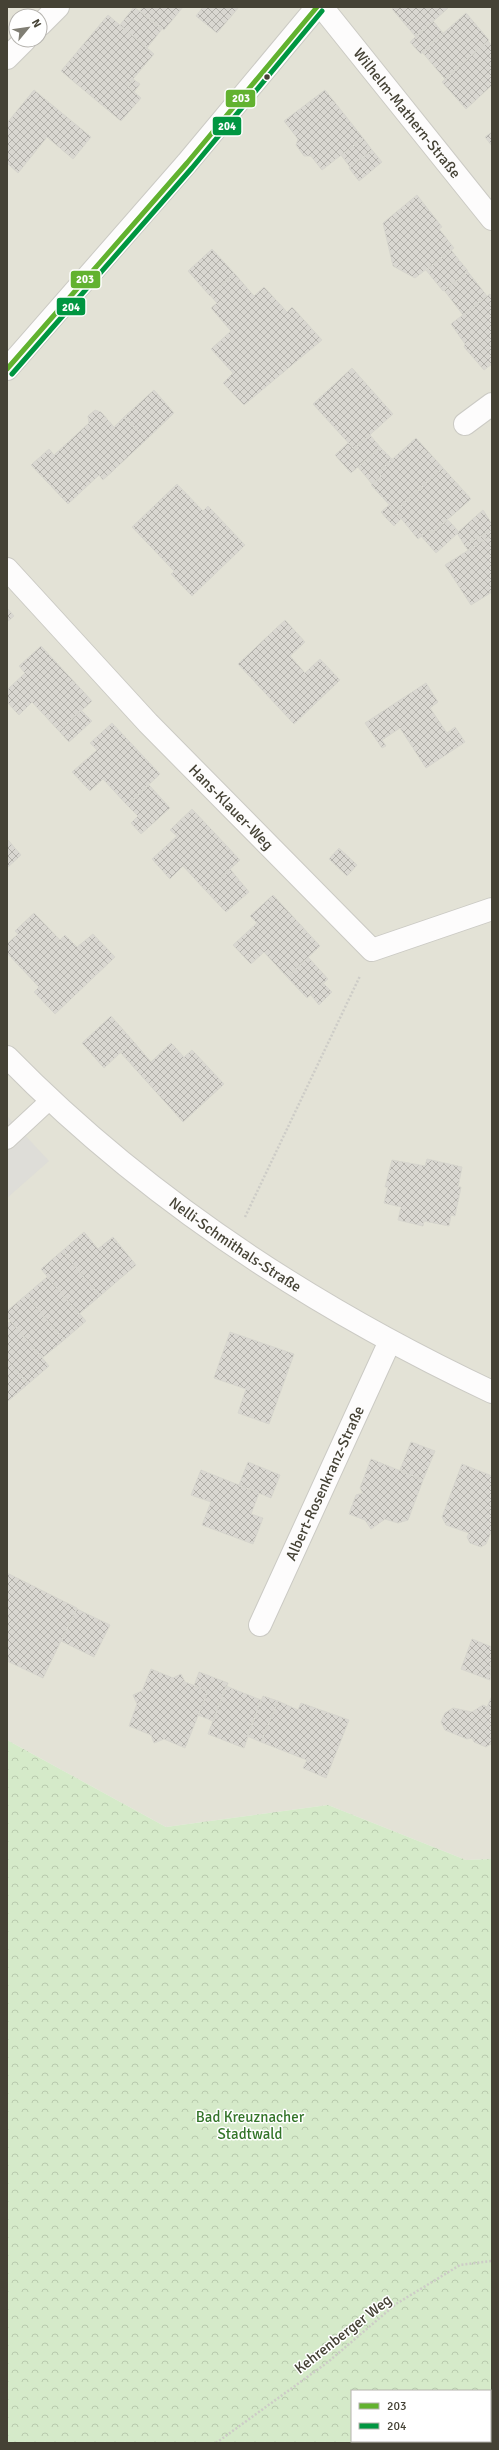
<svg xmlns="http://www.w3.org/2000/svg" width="499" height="2450" viewBox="0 0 499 2450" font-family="Signika,sans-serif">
<defs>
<pattern id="forest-crowns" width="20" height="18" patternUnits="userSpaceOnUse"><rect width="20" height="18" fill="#d5eac9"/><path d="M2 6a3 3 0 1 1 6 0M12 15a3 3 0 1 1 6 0" fill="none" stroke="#b8caad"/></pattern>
<pattern id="building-cross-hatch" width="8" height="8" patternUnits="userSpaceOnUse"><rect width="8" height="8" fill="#d9d7d1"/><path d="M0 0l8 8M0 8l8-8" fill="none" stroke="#b2b0aa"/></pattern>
</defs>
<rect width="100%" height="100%" fill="#efeee8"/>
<path fill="#e3e2d6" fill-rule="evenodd" d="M 7,7 L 492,7 L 492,1859 L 466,1860 L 328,1805 L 166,1827 L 7,1740 ZM 16,16 L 40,16 L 40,40 L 16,40 Z"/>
<path fill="url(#forest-crowns)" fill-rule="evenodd" d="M 7,1740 L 166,1827 L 328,1805 L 466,1860 L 492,1859 L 492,2443 L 7,2443 ZM 352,2391 L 490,2391 L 490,2441 L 352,2441 Z"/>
<path fill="#deddd8" d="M 7,1116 L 49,1161 L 7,1198 Z"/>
<path fill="url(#building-cross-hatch)" stroke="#d7d6ce" d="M 134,7 L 162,29 L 147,48 L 120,25 Z
M 143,7 L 183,7 L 164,30 L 140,11 Z
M 203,7 L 239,7 L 217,33 L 196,16 Z
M 395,7 L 449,7 L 416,37 L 392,9 Z
M 466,13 L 489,40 L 445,79 L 422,52 Z
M 108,15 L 154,54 L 127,86 L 141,98 L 121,121 L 61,71 Z
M 433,21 L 443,33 L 421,54 L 410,42 Z
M 488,41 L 492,46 L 492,85 L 466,109 L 442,82 Z
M 133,79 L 140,84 L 134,92 L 127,86 Z
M 34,90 L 91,137 L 73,159 L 47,137 L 18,173 L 7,163 L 7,123 Z
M 325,90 L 363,138 L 322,170 L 311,156 L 304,156 L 296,145 L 298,139 L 284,121 Z
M 492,132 L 492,146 L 485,137 Z
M 363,138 L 372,150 L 350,167 L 341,155 Z
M 372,150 L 382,162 L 359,181 L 349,168 Z
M 417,195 L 442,227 L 439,229 L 454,248 L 415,278 L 393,266 L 383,223 Z
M 212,249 L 234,273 L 210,296 L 188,271 Z
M 451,250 L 468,271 L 443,291 L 426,270 Z
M 468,272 L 487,296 L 463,315 L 444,290 Z
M 234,273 L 254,296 L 264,287 L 287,312 L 292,307 L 322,340 L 244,405 L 223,383 L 233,373 L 211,349 L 231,331 L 211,308 L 217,303 L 210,295 Z
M 490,294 L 492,296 L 492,364 L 484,370 L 464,347 L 465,344 L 451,324 Z
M 352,368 L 393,414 L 354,449 L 313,404 Z
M 154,390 L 174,413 L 146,440 L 124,417 Z
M 95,410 L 101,412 L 114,427 L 124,417 L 146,440 L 103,480 L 99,475 L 68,504 L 31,465 L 49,449 L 54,455 L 89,423 L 88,416 Z
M 370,435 L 380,447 L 351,473 L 335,455 L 348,443 L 354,449 Z
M 416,438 L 443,468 L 395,511 L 371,485 L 381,476 L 378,472 Z
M 380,447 L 392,459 L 378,472 L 381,476 L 372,484 L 358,467 Z
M 443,468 L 471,499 L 432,533 L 429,529 L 418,539 L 395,511 Z
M 177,484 L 203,511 L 208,506 L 245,545 L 192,596 L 171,574 L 174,571 L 132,527 Z
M 389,505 L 395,511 L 387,519 L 381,512 Z
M 483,510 L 492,524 L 492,529 L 465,546 L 457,533 Z
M 395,511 L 401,519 L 394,526 L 387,519 Z
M 448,520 L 459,532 L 436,553 L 421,536 L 429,529 L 432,533 Z
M 492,529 L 492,535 L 468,550 L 465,546 Z
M 492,535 L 492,592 L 471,605 L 445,565 Z
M 7,608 L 14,616 L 7,622 Z
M 285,620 L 305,642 L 290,656 L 305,673 L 320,659 L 340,680 L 294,724 L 238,664 Z
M 41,646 L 92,701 L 59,731 L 32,702 L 19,715 L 7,702 L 7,690 L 25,673 L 19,666 Z
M 426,683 L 438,702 L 430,708 L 447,733 L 455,727 L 465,742 L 426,768 L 400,728 L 382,740 L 386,746 L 382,748 L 365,723 Z
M 81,710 L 92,721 L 69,742 L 59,731 Z
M 112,723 L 160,774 L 127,805 L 103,779 L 90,791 L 72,772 L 97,750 L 90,743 Z
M 149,785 L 170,808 L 141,834 L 131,823 L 138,816 L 127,805 Z
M 192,809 L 240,860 L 206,891 L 183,866 L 170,879 L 152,859 L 177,836 L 170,830 Z
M 7,839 L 21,855 L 7,868 Z
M 339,848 L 357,865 L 347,876 L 329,859 Z
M 230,869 L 249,892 L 226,912 L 206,891 Z
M 273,895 L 320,946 L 287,977 L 264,952 L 251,964 L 233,945 L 257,923 L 250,916 Z
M 34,913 L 60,940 L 65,935 L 77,947 L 93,934 L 115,957 L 55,1014 L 34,992 L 39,987 L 7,953 L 7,944 L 18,934 L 15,931 Z
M 308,957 L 328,979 L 307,998 L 287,977 Z
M 323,983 L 332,992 L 319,1005 L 311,995 Z
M 111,1016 L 133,1041 L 104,1068 L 82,1043 Z
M 133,1041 L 151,1062 L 171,1043 L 184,1057 L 192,1050 L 224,1084 L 183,1122 L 121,1053 Z
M 427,1159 L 462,1167 L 458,1187 L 461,1187 L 455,1216 L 451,1215 L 449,1226 L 424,1221 L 423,1226 L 398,1220 L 401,1207 L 384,1203 L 388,1187 L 385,1187 L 392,1160 L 425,1166 Z
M 84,1232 L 98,1249 L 113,1237 L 136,1265 L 100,1296 L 62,1251 Z
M 62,1251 L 100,1296 L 79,1314 L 41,1269 Z
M 47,1277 L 86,1321 L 64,1340 L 26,1295 Z
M 26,1295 L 64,1340 L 42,1358 L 7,1317 L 7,1311 Z
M 11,1321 L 49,1366 L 28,1384 L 7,1360 L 7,1324 Z
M 230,1332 L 294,1354 L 269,1424 L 238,1413 L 246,1389 L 214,1378 Z
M 7,1360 L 28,1384 L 7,1402 Z
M 411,1442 L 435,1451 L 423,1480 L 400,1470 Z
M 371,1459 L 423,1480 L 408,1520 L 398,1523 L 385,1519 L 371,1529 L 365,1520 L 349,1514 L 356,1495 L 363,1493 L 360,1488 Z
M 248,1462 L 280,1475 L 271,1498 L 239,1485 Z
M 462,1464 L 492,1476 L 492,1530 L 486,1544 L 481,1547 L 470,1543 L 467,1537 L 469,1533 L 446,1525 L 442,1517 Z
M 201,1470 L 259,1493 L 251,1514 L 263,1518 L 253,1544 L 202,1525 L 211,1502 L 191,1495 Z
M 7,1573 L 77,1608 L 43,1678 L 7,1661 Z
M 77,1609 L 110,1625 L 94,1657 L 61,1641 Z
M 472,1639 L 492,1647 L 490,1680 L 461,1669 Z
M 151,1669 L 173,1678 L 181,1674 L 185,1682 L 208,1691 L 185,1748 L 164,1739 L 154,1743 L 151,1735 L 129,1726 L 137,1704 L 133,1695 L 142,1691 Z
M 199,1672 L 228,1683 L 213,1721 L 198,1715 L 208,1691 L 194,1686 Z
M 226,1686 L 261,1700 L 244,1748 L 208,1734 Z
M 263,1696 L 278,1701 L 261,1742 L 247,1736 Z
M 492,1696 L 491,1744 L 486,1747 L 474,1742 L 472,1738 L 467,1739 L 445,1730 L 441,1722 L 445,1713 L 453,1708 L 472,1712 L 483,1705 L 487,1707 Z
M 278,1701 L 298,1710 L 301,1703 L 349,1720 L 326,1778 L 303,1768 L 307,1760 L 261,1742 Z"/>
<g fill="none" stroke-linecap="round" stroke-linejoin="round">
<g stroke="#cbcac4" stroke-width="20">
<path id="lane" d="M 7,1140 L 50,1100"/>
</g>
<g stroke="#cbcac4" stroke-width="24">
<g id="street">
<path id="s1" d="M 322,7 L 492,219"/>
<path d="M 40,25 L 58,7"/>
<path d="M 7,58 L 25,40"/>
<path d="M 7,369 L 187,163 L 317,7"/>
<path d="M 465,424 L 492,404"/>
<path id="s2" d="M 7,569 L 148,723 L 372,950 L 492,909"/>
<path id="s3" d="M 7,1057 C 145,1198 314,1308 492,1392"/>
<path id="s4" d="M 260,1625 L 390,1341"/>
</g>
</g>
<path stroke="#cdccc7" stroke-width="2.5" stroke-dasharray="2 2" stroke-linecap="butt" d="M 245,1217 L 360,976
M 216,2443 L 328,2362 L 396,2304 L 460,2265 L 492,2261"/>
<use href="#lane" stroke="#fdfcfc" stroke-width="18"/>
<use href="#street" stroke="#fdfcfc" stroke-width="22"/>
<g stroke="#fff" stroke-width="8">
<path id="bus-1" d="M 7,369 L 187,163 L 317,7"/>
</g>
<g stroke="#fff" stroke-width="8">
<path id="bus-2" d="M 12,374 L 192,168 L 322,11"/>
</g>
<use href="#bus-1" stroke="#62b22f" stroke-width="5"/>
<use href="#bus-2" stroke="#009641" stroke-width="5"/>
</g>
<circle fill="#454235" stroke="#fff" stroke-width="1.5" cx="267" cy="77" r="3.5"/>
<g text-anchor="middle" stroke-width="3" stroke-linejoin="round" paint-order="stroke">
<g font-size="15" fill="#454235" stroke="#fff">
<text dy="5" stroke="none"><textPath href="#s1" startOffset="136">Wilhelm-Mathern-Straße</textPath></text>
<text dy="5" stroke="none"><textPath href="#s2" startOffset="327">Hans-Klauer-Weg</textPath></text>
<text dy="5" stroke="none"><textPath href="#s3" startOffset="296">Nelli-Schmithals-Straße</textPath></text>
<text dy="5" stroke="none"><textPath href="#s4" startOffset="156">Albert-Rosenkranz-Straße</textPath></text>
<text transform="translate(343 2334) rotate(-38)" y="5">Kehrenberger Weg</text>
</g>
<g font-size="15" fill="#34752a" stroke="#fff">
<text x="250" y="2122">Bad Kreuznacher<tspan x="250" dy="17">Stadtwald</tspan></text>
</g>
</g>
<g stroke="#fff" stroke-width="1.5">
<rect x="225" y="89" width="31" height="19" rx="4" fill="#62b22f"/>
<rect x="212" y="116" width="30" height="20" rx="4" fill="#009641"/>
<rect x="70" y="270" width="31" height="19" rx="4" fill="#62b22f"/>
<rect x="56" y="297" width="30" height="19" rx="4" fill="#009641"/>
</g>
<g font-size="11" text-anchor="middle" font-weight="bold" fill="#fff">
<text x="241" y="102">203</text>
<text x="227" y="130">204</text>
<text x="85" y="283">203</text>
<text x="71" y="311">204</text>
</g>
<rect width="499" height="2450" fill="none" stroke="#454235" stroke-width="16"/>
<rect x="351" y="2390" width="140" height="52" fill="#ffffff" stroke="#b5b3ae"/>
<rect x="359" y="2403" width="20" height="6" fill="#62b22f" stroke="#b5b3ae"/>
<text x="387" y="2410" font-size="12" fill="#454235">203</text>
<rect x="359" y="2423" width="20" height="6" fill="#009641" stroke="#b5b3ae"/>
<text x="387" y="2430" font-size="12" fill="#454235">204</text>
<g transform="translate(28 28) rotate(61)"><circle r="19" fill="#ffffff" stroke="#b5b3ae"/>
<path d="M0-3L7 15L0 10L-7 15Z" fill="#807e74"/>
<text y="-6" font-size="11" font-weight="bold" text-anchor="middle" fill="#454235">N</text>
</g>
</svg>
